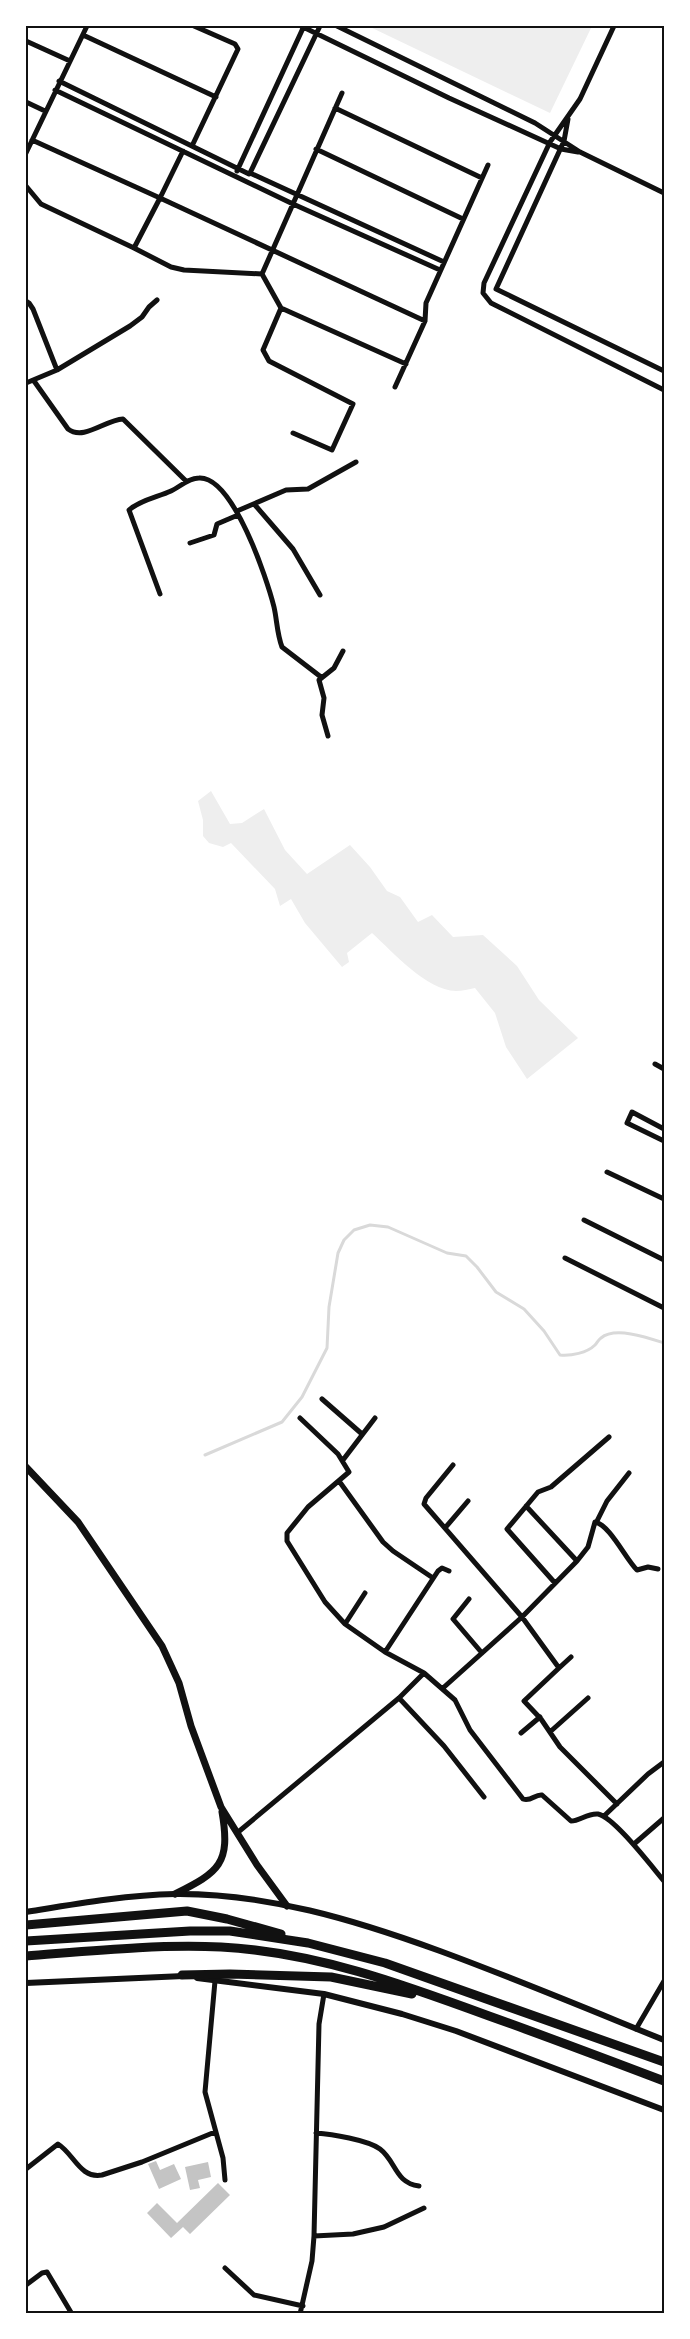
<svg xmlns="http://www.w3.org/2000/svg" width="690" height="2339" viewBox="0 0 690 2339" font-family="'Exo 2',sans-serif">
<rect width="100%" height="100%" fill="#fff"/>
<path fill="#eee" d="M 368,26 L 592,26 L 550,113 Z
M 211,791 L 230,824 L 242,823 L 264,809 L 285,850 L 307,874 L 350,845 L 370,867 L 387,891 L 400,897 L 418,922 L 432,915 L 453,937 L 483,935 L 517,966 L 539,1000 L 578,1038 L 527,1079 L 506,1047 L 495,1013 L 475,988 C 469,989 462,991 456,991 C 426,990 393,952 372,933 L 347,953 L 349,962 L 342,967 L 305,923 L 291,899 L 280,906 L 275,889 L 231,843 L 223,847 L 209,843 L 203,836 L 203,820 L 198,801 Z"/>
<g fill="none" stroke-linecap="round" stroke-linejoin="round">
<path stroke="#d9d9d9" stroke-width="3" d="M 205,1455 L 282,1422 L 302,1397 L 327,1348 L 329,1307 L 338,1253 L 344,1240 L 354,1230 L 370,1225 L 388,1227 L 447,1253 L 466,1256 L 477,1267 L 496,1292 L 524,1309 L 544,1331 L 560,1355 C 571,1356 587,1353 595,1345 C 597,1343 598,1340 601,1338 C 615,1326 649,1338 664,1343"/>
</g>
<path fill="#c4c4c4" d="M 156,2161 L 160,2170 L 174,2164 L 181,2179 L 159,2189 L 148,2164 Z
M 208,2162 L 211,2177 L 198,2180 L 200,2188 L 190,2190 L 185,2167 Z
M 218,2183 L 230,2195 L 190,2234 L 183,2227 L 171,2238 L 147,2213 L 157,2203 L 177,2223 Z"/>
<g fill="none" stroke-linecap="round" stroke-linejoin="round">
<path stroke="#111" stroke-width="5" d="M 301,26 L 449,98 L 561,149 L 578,152
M 320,26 L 250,173 L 444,262
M 337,26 L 535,123 L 580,152 L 664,193
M 614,26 L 580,99 L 550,142 L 484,283 L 483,293 L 491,303 L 664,390
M 83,35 L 216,97
M 26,41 L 70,61
M 59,81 L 249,174
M 55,90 L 293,204 L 440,270
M 342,93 L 262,274 L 281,308 L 406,364
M 26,102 L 45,111
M 335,108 L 482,178
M 568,119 L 564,141 L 496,289 L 664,371
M 32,140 L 160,198 L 134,248 L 171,267 L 184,270 L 262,274
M 192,146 L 238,49 L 235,44 L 194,26
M 316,149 L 463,219
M 183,151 L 160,198 L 425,321
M 26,153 L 87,26
M 237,171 L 304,26
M 26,186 L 41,204 L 134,248
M 26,301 L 29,303 L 33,309 L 57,370
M 281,308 L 263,350 L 269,361 L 353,404 L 332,450 L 293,433
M 34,381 L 68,429 C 84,441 105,420 123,419 L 186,481
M 26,383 L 57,370 L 130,326 L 142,317 L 149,307 L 157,300
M 395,387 L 425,321 L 426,303 L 488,165
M 255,505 L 293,549 L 320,595
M 237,511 L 286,490 L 308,489 L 356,462
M 190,543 L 214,535 L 217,524 L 238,515
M 160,594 L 129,510 C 140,500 158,497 171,491 C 180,487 188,478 199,478 C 233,476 267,579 274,607 C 277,620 277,634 282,647 L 321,677
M 328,736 L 322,715 L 324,698 L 319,680 L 334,668 L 343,651
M 655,1064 L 664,1069
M 664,1129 L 632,1112 L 627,1123 L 664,1141
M 607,1172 L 664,1199
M 584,1220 L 664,1260
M 565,1258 L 664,1308
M 322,1399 L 362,1434
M 300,1418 L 338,1454 L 349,1472 L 308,1507 L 287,1533 L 287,1541 L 325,1602 L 345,1624 L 385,1652 L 424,1673 L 455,1700 L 470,1730 L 523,1799 C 531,1802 535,1794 542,1795 L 571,1821 C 580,1821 587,1813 598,1814 C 614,1817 652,1867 664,1881
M 343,1460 L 375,1418
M 453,1465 L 426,1498 L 424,1504 L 522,1617 L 559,1668 L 524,1701 L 541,1719 L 560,1747 L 617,1804
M 339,1481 L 383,1542 L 393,1551 L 433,1578
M 526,1506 L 577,1561
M 597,1521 L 607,1501 L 629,1473
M 445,1528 L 468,1501
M 555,1583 L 507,1529 L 538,1492 L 551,1487 L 609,1437
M 469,1599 L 453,1619 L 482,1653
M 345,1624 L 365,1593
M 385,1652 L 438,1571 L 442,1568 L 449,1571
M 559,1668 L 571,1657
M 443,1688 L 522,1617 L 577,1561 L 588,1547 L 595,1522 C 610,1525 625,1558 637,1570 L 648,1567 L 658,1569
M 399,1698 L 444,1746 L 484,1797
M 551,1731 L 588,1698
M 521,1733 L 540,1717
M 604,1816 L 648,1774 L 664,1762
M 237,1833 L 399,1698 L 424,1673
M 634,1844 L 664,1818
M 215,1981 L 205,2092 L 223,2158 L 225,2180
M 636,2029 L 664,1981
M 316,2133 C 331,2134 368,2140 380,2149 C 396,2161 395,2183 419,2186
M 26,2169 L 58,2144 C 74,2154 80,2179 102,2175 L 142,2162 L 215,2132
M 314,2236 L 353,2234 L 384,2227 L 424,2208
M 225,2268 L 254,2295 L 303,2306
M 26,2285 L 42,2273 L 47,2272 L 72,2314
M 300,2314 L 312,2261 L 314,2236 L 319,2024 L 324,1994"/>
<path stroke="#111" stroke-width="6" d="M 26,1912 C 75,1904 125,1895 175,1894 C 266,1893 355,1920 440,1951 C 516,1979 590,2010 664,2040
M 197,1978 L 324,1994 L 402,2014 L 456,2031 L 664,2110
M 26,1983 L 184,1976"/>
<path stroke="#111" stroke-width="7" d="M 26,1467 L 78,1522 L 162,1646 L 179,1683 L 191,1726 L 221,1807 L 257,1865 L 287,1906
M 175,1894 C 219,1872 231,1864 222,1812"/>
<path stroke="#111" stroke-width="9" d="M 26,1925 L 187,1911 L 227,1919 L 281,1934
M 26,1941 L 190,1931 L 230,1931 L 308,1943 L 385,1963 L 664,2062
M 26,1956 C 90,1951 156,1944 221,1947 C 315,1952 402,1984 489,2016 C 548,2037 606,2059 664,2081
M 182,1975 L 230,1974 L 331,1977 L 412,1994"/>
</g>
<rect width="690" height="2339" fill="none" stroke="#ffffff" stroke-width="54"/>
<rect x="27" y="27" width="636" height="2285" fill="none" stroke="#111" stroke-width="2"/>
</svg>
